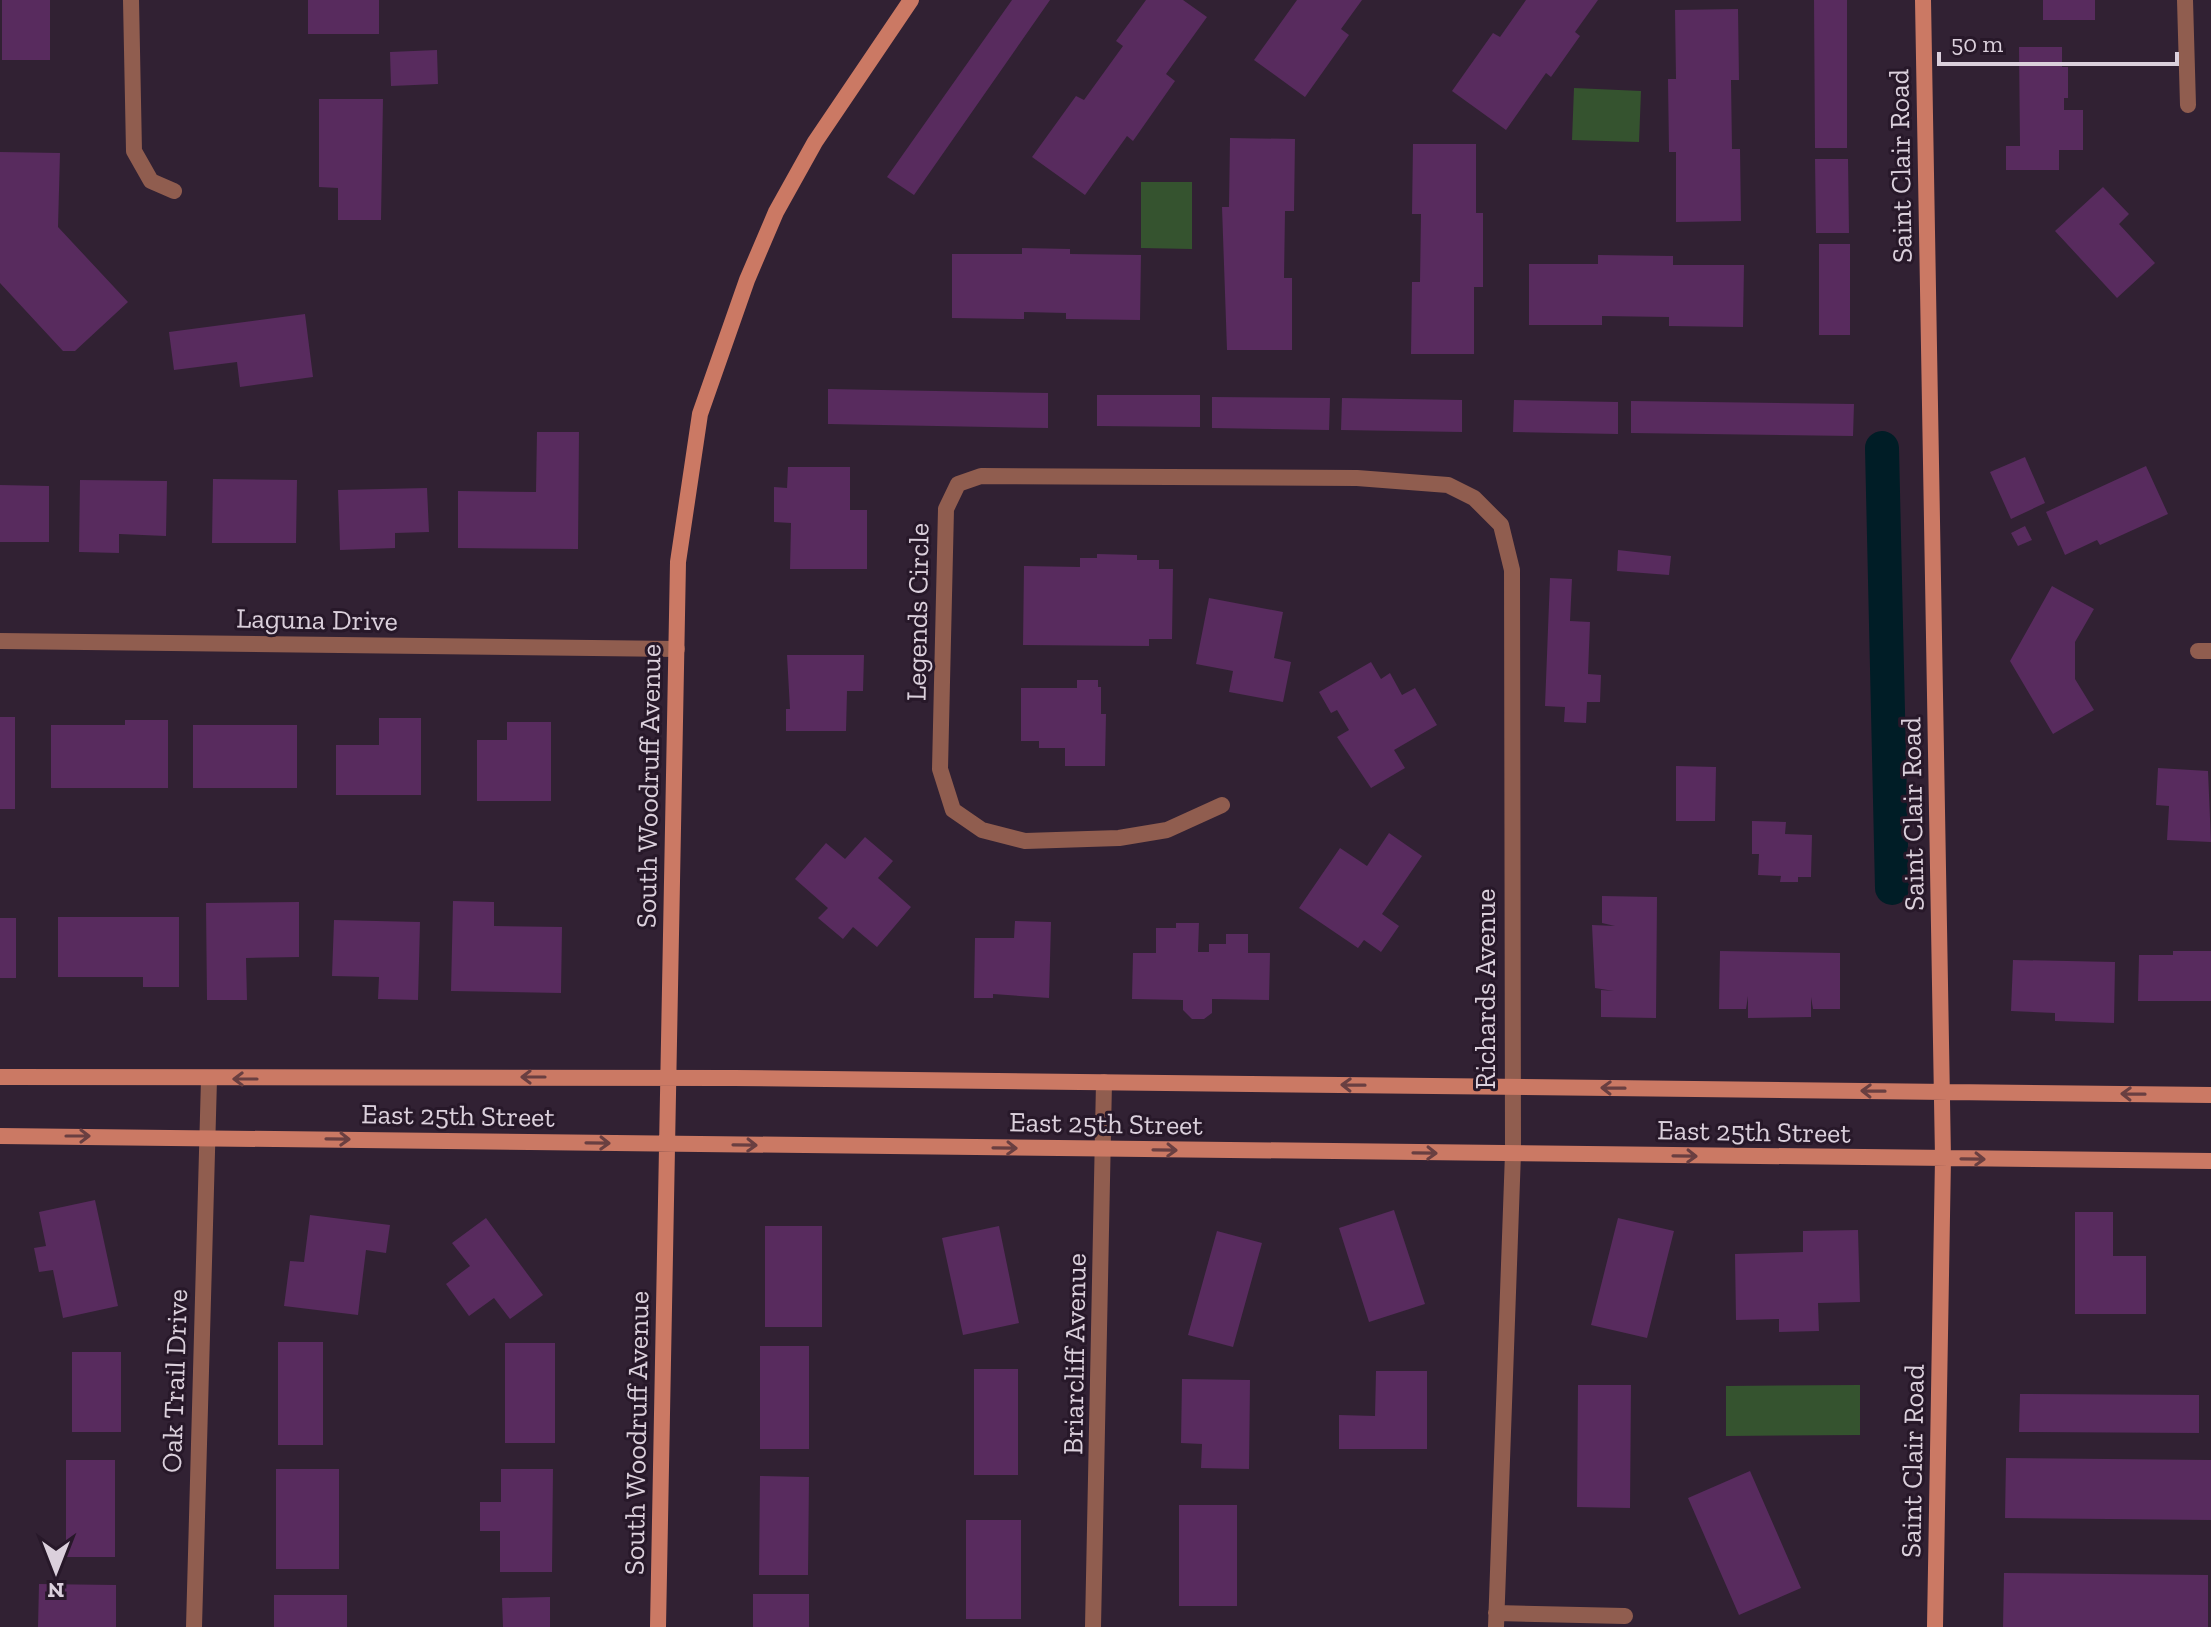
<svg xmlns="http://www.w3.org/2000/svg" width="2211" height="1627" viewBox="0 0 2211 1627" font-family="'Zilla Slab',serif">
<rect width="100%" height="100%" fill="#312133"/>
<path fill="#35532f" d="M 1574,88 L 1641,91 L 1639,142 L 1572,140 Z
M 1141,182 L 1192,182 L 1192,249 L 1141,248 Z
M 1860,1385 L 1860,1435 L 1726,1436 L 1726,1386 Z"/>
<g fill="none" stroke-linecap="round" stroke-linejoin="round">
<path stroke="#001d26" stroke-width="34" d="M 1882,448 L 1892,888"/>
</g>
<path fill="#582b5e" d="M 2,0 L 50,0 L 50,60 L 2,60 Z
M 308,0 L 379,0 L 379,34 L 308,34 Z
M 1012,0 L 1050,0 L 914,195 L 887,177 Z
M 1146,0 L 1183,0 L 1207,17 L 1166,74 L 1175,81 L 1133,141 L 1127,136 L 1085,195 L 1032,157 L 1076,96 L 1084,100 L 1123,46 L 1116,41 Z
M 1297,0 L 1362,0 L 1341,29 L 1349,35 L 1305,97 L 1254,60 Z
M 1526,0 L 1598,0 L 1575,32 L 1580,36 L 1551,77 L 1546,73 L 1506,130 L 1452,91 L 1493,33 L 1500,37 Z
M 1814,0 L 1847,0 L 1847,148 L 1815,148 Z
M 2043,0 L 2095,0 L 2095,20 L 2043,20 Z
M 1738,9 L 1739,80 L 1731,80 L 1732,149 L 1740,149 L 1741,221 L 1676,222 L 1676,152 L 1669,152 L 1668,79 L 1676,79 L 1675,10 Z
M 2019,47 L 2062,47 L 2062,67 L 2068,67 L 2068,98 L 2064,98 L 2064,110 L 2083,110 L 2083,150 L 2059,150 L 2059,170 L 2006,170 L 2006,146 L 2020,146 Z
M 437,50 L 438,84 L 391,86 L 390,52 Z
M 319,99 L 383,99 L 381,220 L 338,220 L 338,188 L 319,187 Z
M 1230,138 L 1295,139 L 1294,211 L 1285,211 L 1284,278 L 1292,278 L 1292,350 L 1227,350 L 1222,207 L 1229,207 Z
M 1413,144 L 1476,144 L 1476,213 L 1483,213 L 1483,287 L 1474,287 L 1474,354 L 1411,354 L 1412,282 L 1420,282 L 1421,214 L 1412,214 Z
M 0,152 L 60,153 L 58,227 L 128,302 L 75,351 L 63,351 L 0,283 Z
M 1815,159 L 1848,159 L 1849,233 L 1816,233 Z
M 2103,187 L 2129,214 L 2119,224 L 2155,263 L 2117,298 L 2055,231 Z
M 1819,244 L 1850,244 L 1850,335 L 1819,335 Z
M 1022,248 L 1070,249 L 1070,254 L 1141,255 L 1140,320 L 1066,319 L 1066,313 L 1024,312 L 1024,319 L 952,318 L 952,254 L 1022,254 Z
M 1598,255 L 1673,256 L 1673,265 L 1744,265 L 1743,327 L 1669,326 L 1669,317 L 1602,316 L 1602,325 L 1529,325 L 1529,264 L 1598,264 Z
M 305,314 L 313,377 L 240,387 L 237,362 L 174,370 L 169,332 Z
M 828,389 L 1048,393 L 1048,428 L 828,424 Z
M 1097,395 L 1200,395 L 1200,427 L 1097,426 Z
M 1212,397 L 1330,398 L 1329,430 L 1212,428 Z
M 1342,398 L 1462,400 L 1462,432 L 1341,430 Z
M 1514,400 L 1618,402 L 1618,434 L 1513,432 Z
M 1631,401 L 1854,404 L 1853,436 L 1631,433 Z
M 537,432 L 579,432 L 578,549 L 458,548 L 458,491 L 536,492 Z
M 2025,457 L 2045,503 L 2011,519 L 1990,472 Z
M 2146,466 L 2168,514 L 2100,545 L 2097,540 L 2065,555 L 2046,512 Z
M 788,467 L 850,467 L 850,510 L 867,510 L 867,569 L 790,569 L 791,523 L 774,522 L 774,487 L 787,488 Z
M 213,479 L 297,480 L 296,543 L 212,543 Z
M 80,480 L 167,481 L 166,536 L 119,534 L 119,553 L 79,552 Z
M 0,485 L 49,486 L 49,542 L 0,542 Z
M 427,488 L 429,532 L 395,533 L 395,548 L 340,550 L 338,490 Z
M 2025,526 L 2032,540 L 2018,546 L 2011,533 Z
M 1618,550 L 1671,556 L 1669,575 L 1617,571 Z
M 1097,554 L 1137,555 L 1137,560 L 1159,560 L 1159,569 L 1173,569 L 1172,639 L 1149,639 L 1149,646 L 1023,645 L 1024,566 L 1080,567 L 1080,558 L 1097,558 Z
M 1550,578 L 1572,579 L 1570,621 L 1590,622 L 1588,674 L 1601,675 L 1600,702 L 1587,702 L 1586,723 L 1564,722 L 1565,707 L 1545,706 Z
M 2052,586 L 2094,609 L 2075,642 L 2075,679 L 2094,710 L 2053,734 L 2010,661 Z
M 1209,598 L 1283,612 L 1274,658 L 1291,662 L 1283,702 L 1229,692 L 1233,671 L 1196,664 Z
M 787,655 L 864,655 L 863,691 L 847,691 L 846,731 L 786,731 L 786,709 L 790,709 Z
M 1371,662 L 1381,679 L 1390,673 L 1402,695 L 1415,688 L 1437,725 L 1394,750 L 1405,768 L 1371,788 L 1337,737 L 1349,730 L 1337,710 L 1331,713 L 1319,692 Z
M 1077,680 L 1098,680 L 1098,687 L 1101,687 L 1101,714 L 1106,714 L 1105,766 L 1065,766 L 1065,748 L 1039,748 L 1039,741 L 1021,741 L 1021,688 L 1077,688 Z
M 0,717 L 15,717 L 15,809 L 0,809 Z
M 379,718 L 421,718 L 421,795 L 336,795 L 336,745 L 379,745 Z
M 125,720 L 168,720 L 168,788 L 51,788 L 51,725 L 125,725 Z
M 507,722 L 551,722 L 551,801 L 477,801 L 477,740 L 507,740 Z
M 193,725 L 297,725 L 297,788 L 193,788 Z
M 1676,766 L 1716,767 L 1715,821 L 1676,821 Z
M 2158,768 L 2208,771 L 2211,842 L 2167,840 L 2169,806 L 2156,805 Z
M 1752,821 L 1786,822 L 1785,834 L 1812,835 L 1811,877 L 1798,877 L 1798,882 L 1780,882 L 1781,876 L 1758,875 L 1759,854 L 1752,854 Z
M 1389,833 L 1422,856 L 1382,914 L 1399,926 L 1381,952 L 1364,940 L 1358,948 L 1299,908 L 1340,848 L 1367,866 Z
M 865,837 L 893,861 L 878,878 L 911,907 L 877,947 L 853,927 L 843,939 L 818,918 L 828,908 L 795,879 L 826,843 L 845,859 Z
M 1602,896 L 1657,897 L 1656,1018 L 1601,1017 L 1601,990 L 1614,991 L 1595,988 L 1592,925 L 1615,926 L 1602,923 Z
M 453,901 L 494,902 L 494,926 L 562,927 L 561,993 L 451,991 Z
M 299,902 L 299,957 L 246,958 L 247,1000 L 207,1000 L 206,903 Z
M 58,917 L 179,917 L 179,987 L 143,987 L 143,977 L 58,977 Z
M 0,918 L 16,918 L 16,978 L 0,978 Z
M 334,920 L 420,922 L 418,1000 L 378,999 L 379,977 L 332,976 Z
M 1015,921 L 1051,922 L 1049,998 L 993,994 L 993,998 L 974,998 L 975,938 L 1014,938 Z
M 1176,923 L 1199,923 L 1198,952 L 1209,952 L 1209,944 L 1226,944 L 1226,934 L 1248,934 L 1248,953 L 1270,953 L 1269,1000 L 1212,999 L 1212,1013 L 1204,1019 L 1192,1019 L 1183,1010 L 1183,1000 L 1132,999 L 1133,953 L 1156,953 L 1156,928 L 1176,928 Z
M 1720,951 L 1840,953 L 1840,1009 L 1813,1009 L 1811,997 L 1811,1017 L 1748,1018 L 1748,996 L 1746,1009 L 1719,1009 Z
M 2173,951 L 2211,951 L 2211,1001 L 2138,1001 L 2139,955 L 2173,955 Z
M 2013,960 L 2115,962 L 2114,1023 L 2055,1021 L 2055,1013 L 2011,1011 Z
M 95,1200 L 118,1306 L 63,1318 L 53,1270 L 39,1272 L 34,1248 L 46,1246 L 39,1212 Z
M 1394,1210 L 1425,1304 L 1369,1322 L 1339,1228 Z
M 2075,1212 L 2113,1212 L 2113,1256 L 2146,1256 L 2146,1314 L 2075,1314 Z
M 310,1215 L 390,1225 L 386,1253 L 366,1250 L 358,1315 L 284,1306 L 290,1261 L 304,1262 Z
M 486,1218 L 543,1295 L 510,1319 L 494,1298 L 469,1316 L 446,1284 L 470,1266 L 452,1243 Z
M 1618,1218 L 1674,1231 L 1647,1338 L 1591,1325 Z
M 765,1226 L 822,1226 L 822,1327 L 765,1327 Z
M 999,1226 L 1019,1323 L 963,1335 L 942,1238 Z
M 1858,1230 L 1860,1302 L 1818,1303 L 1819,1331 L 1779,1332 L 1779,1319 L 1736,1320 L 1735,1254 L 1803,1252 L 1803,1231 Z
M 1217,1231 L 1262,1243 L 1233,1347 L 1188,1335 Z
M 278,1342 L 323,1342 L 323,1445 L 278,1445 Z
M 505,1343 L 555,1343 L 555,1443 L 505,1443 Z
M 760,1346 L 809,1346 L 809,1449 L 760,1449 Z
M 72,1352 L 121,1352 L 121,1432 L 72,1432 Z
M 974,1369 L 1018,1369 L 1018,1475 L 974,1475 Z
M 1376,1371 L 1427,1371 L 1427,1449 L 1339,1449 L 1339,1415 L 1375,1416 Z
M 1182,1379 L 1250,1380 L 1249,1469 L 1201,1468 L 1202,1444 L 1181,1443 Z
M 1578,1385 L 1631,1385 L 1630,1508 L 1577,1507 Z
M 2020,1394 L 2199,1395 L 2199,1433 L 2019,1432 Z
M 2006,1458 L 2211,1460 L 2211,1520 L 2005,1518 Z
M 66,1460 L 115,1460 L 115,1557 L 66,1557 Z
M 276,1469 L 339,1469 L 339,1569 L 276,1569 Z
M 501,1469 L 553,1469 L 552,1572 L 500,1572 L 500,1531 L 480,1531 L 480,1502 L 501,1502 Z
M 1750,1471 L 1801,1588 L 1739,1615 L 1688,1498 Z
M 760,1476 L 809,1477 L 808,1575 L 759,1575 Z
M 1179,1505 L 1237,1505 L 1237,1606 L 1179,1606 Z
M 966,1520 L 1021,1520 L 1021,1619 L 966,1619 Z
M 2004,1573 L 2208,1575 L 2208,1627 L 2003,1627 Z
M 39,1584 L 116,1585 L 116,1627 L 38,1627 Z
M 753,1594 L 809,1594 L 809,1627 L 753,1627 Z
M 274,1595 L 347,1595 L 347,1627 L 274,1627 Z
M 550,1597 L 550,1627 L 503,1627 L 502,1598 Z"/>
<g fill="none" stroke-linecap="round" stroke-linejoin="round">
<path stroke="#905d4f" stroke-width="16" d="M 131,0 L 134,151 L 151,181 L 174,191
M 2185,0 L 2188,105
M 0,641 L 677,649
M 2198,651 L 2211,651
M 1222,805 L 1167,830 L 1119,838 L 1025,841 L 982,830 L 953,810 L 940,769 L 946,509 L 958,484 L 981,476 L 1357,478 L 1448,485 L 1474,498 L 1501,525 L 1512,570 L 1513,1153 L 1496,1627
M 1496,1613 L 1625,1616
M 194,1627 L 209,1079
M 1093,1627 L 1104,1082"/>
<path stroke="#cb7964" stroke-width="16" d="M 1923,0 L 1943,1158 L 1935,1627
M 0,1077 L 734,1078 L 2211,1095
M 0,1136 L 2211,1161
M 658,1627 L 678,562 L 700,414 L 747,280 L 776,212 L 815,142 L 911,0"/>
</g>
<defs><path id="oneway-shaft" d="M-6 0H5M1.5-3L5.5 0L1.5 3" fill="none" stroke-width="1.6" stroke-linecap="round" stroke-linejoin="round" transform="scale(2)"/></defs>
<g stroke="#693f41">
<use href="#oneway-shaft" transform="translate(533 1077) rotate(180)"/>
<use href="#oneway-shaft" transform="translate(245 1079) rotate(180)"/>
<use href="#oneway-shaft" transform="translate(1353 1085) rotate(-179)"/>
<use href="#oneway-shaft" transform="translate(1613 1088) rotate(-179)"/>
<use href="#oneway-shaft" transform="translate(1873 1091) rotate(-179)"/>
<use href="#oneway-shaft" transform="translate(2133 1094) rotate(-179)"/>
<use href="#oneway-shaft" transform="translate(78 1136)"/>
<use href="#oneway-shaft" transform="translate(338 1139) rotate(1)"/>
<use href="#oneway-shaft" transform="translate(598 1143) rotate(1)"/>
<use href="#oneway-shaft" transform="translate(745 1145) rotate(1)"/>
<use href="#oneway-shaft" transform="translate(1005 1148) rotate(1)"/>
<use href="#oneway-shaft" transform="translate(1165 1150) rotate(1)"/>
<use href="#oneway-shaft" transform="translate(1425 1153) rotate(1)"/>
<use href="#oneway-shaft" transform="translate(1685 1156) rotate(1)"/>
<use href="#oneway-shaft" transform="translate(1973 1159) rotate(1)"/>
</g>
<g text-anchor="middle" stroke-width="6" stroke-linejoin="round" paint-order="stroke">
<g font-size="28" fill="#dbd0dc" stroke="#271829">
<text transform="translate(1900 166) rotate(-91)" y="10">Saint Clair Road</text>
<text transform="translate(917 612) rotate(-89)" y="10">Legends Circle</text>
<text transform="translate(317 619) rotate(1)" y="10">Laguna Drive</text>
<text transform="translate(648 786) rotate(-89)" y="10">South Woodruff Avenue</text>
<text transform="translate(1912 814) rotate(-91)" y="10">Saint Clair Road</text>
<text transform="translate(1485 989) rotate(-90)" y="10">Richards Avenue</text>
<text transform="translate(458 1115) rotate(1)" y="10">East 25th Street</text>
<text transform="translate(1106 1123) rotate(1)" y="10">East 25th Street</text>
<text transform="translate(1754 1131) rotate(1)" y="10">East 25th Street</text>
<text transform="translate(1074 1354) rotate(-89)" y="10">Briarcliff Avenue</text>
<text transform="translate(174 1381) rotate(-88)" y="10">Oak Trail Drive</text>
<text transform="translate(636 1433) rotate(-89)" y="10">South Woodruff Avenue</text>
<text transform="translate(1912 1461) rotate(-89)" y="10">Saint Clair Road</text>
</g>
</g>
<g transform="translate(56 1571) rotate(180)" stroke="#271829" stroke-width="6" paint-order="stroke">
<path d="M0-6L14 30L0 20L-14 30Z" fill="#dbd0dc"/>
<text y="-12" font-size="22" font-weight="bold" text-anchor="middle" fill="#dbd0dc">N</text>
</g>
<path d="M1939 52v12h238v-12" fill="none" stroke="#dbd0dc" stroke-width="4"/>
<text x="1951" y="52" font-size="24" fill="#dbd0dc" stroke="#271829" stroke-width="6" paint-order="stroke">50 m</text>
</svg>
